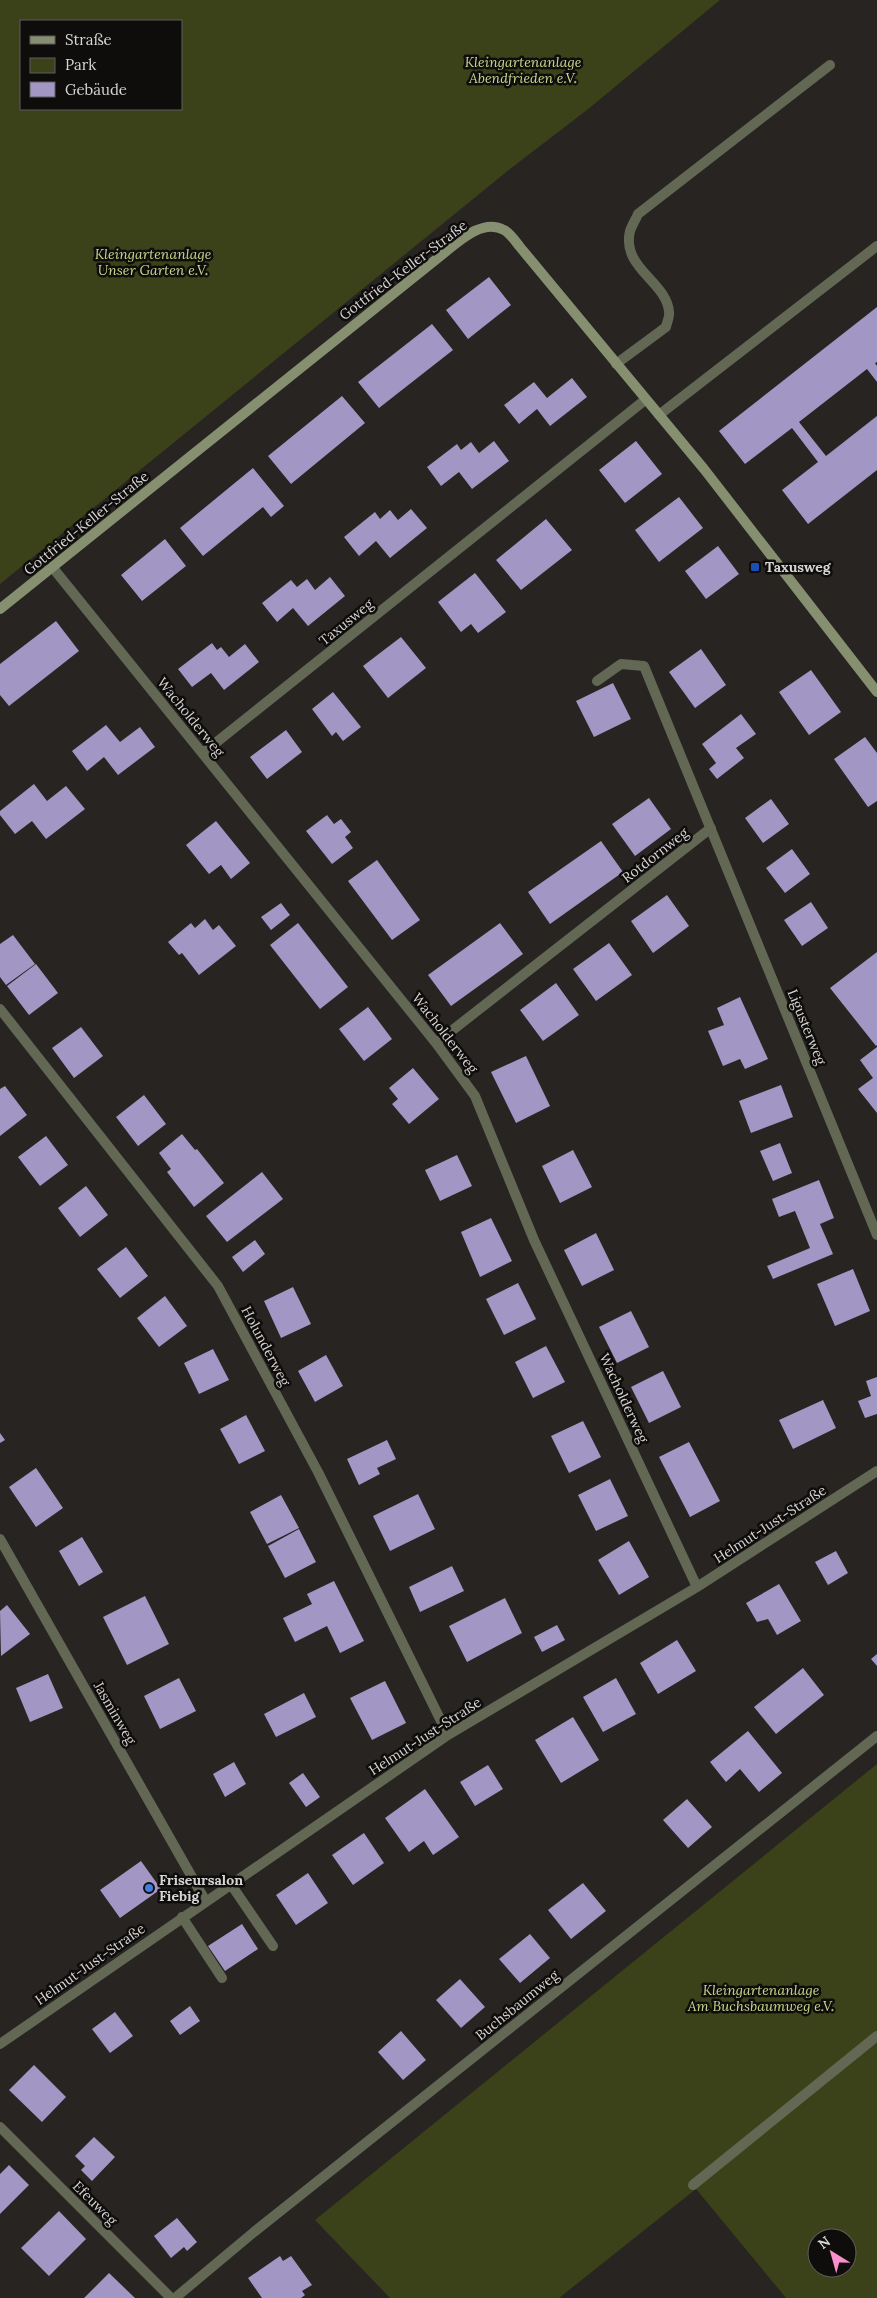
<svg xmlns="http://www.w3.org/2000/svg" width="877" height="2298" viewBox="0 0 877 2298" font-family="Lora,serif">
<rect width="100%" height="100%" fill="#272421"/>
<path fill="#3b421a" fill-rule="evenodd" d="M 0,0 L 720,0 L 587,110 L 510,169 L 0,584 ZM 181,21 L 181,109 L 21,109 L 21,21 Z
M 877,1764 L 877,2298 L 786,2298 L 696,2189 L 559,2298 L 390,2298 L 315,2220 ZM 817,2238 L 847,2238 L 847,2268 L 817,2268 Z"/>
<path fill="#a296c5" d="M 489,277 L 511,305 L 468,339 L 446,310 Z
M 877,307 L 877,362 L 875,363 L 877,366 L 877,382 L 867,369 L 799,422 L 826,456 L 877,416 L 877,470 L 808,524 L 782,490 L 818,462 L 792,428 L 745,464 L 719,431 Z
M 432,324 L 453,350 L 379,408 L 358,382 Z
M 572,378 L 587,397 L 550,426 L 537,409 L 519,424 L 504,405 L 534,382 L 547,398 Z
M 342,396 L 365,423 L 291,484 L 268,456 Z
M 494,441 L 509,461 L 472,489 L 459,472 L 441,486 L 427,467 L 457,444 L 461,450 L 471,442 L 479,453 Z
M 636,441 L 662,474 L 625,503 L 599,470 Z
M 253,468 L 284,506 L 271,517 L 263,507 L 203,556 L 180,528 Z
M 679,497 L 703,528 L 659,562 L 635,530 Z
M 411,509 L 427,528 L 390,558 L 376,541 L 359,556 L 344,537 L 375,512 L 380,519 L 390,510 L 398,520 Z
M 546,519 L 572,550 L 521,590 L 496,560 Z
M 165,539 L 186,566 L 142,601 L 121,575 Z
M 718,546 L 739,574 L 706,599 L 685,571 Z
M 475,573 L 506,612 L 478,633 L 471,624 L 461,632 L 438,602 Z
M 330,577 L 345,596 L 308,626 L 293,608 L 277,622 L 262,603 L 291,580 L 297,587 L 307,579 L 315,590 Z
M 56,621 L 79,651 L 9,706 L 0,695 L 0,664 Z
M 401,637 L 426,668 L 388,698 L 363,666 Z
M 212,643 L 217,650 L 221,647 L 229,657 L 245,644 L 259,662 L 224,690 L 211,673 L 192,687 L 178,669 Z
M 701,649 L 726,685 L 695,708 L 669,672 Z
M 811,670 L 841,712 L 809,735 L 779,692 Z
M 613,683 L 631,719 L 594,737 L 576,701 Z
M 333,692 L 361,727 L 343,741 L 336,732 L 332,736 L 312,709 Z
M 741,714 L 756,734 L 736,748 L 744,758 L 717,779 L 709,769 L 716,763 L 702,744 Z
M 106,725 L 120,742 L 140,727 L 155,747 L 118,775 L 104,757 L 87,771 L 72,751 Z
M 286,730 L 302,752 L 267,779 L 250,757 Z
M 865,737 L 877,753 L 877,801 L 868,807 L 834,759 Z
M 34,784 L 47,801 L 66,786 L 85,809 L 46,839 L 32,821 L 15,834 L 0,815 L 0,811 Z
M 649,798 L 671,829 L 635,856 L 612,824 Z
M 771,799 L 789,824 L 763,843 L 745,818 Z
M 327,815 L 334,824 L 341,819 L 351,832 L 345,837 L 353,848 L 332,864 L 306,831 Z
M 216,821 L 250,863 L 231,879 L 221,865 L 209,874 L 186,845 Z
M 601,841 L 623,872 L 550,924 L 528,892 Z
M 792,849 L 810,874 L 785,893 L 766,868 Z
M 377,860 L 420,920 L 392,940 L 348,881 Z
M 667,895 L 689,926 L 653,953 L 631,921 Z
M 811,902 L 828,928 L 802,946 L 784,920 Z
M 281,903 L 290,915 L 271,930 L 261,917 Z
M 205,919 L 213,930 L 219,925 L 236,946 L 199,975 L 182,953 L 179,955 L 168,942 L 191,923 L 195,928 Z
M 298,923 L 348,987 L 320,1009 L 270,945 Z
M 500,923 L 523,954 L 451,1006 L 428,975 Z
M 13,935 L 35,964 L 6,985 L 0,977 L 0,944 Z
M 609,943 L 632,975 L 596,1001 L 573,969 Z
M 877,952 L 877,1045 L 876,1046 L 830,988 Z
M 36,964 L 58,993 L 29,1015 L 7,986 Z
M 556,983 L 579,1015 L 543,1041 L 520,1010 Z
M 740,997 L 768,1059 L 745,1069 L 740,1059 L 723,1066 L 708,1031 L 724,1025 L 717,1008 Z
M 368,1007 L 392,1039 L 364,1061 L 339,1029 Z
M 81,1027 L 103,1056 L 74,1078 L 52,1048 Z
M 877,1047 L 877,1113 L 858,1089 L 873,1078 L 860,1060 Z
M 526,1056 L 550,1106 L 516,1123 L 491,1072 Z
M 413,1068 L 439,1099 L 409,1124 L 392,1104 L 398,1099 L 389,1088 Z
M 781,1085 L 793,1117 L 751,1133 L 739,1101 Z
M 5,1086 L 27,1115 L 0,1136 L 0,1089 Z
M 144,1095 L 166,1124 L 138,1146 L 116,1117 Z
M 182,1134 L 195,1150 L 197,1149 L 224,1183 L 194,1207 L 167,1172 L 171,1169 L 159,1153 Z
M 46,1136 L 68,1165 L 40,1186 L 18,1157 Z
M 780,1143 L 792,1173 L 773,1181 L 760,1151 Z
M 573,1150 L 592,1187 L 560,1203 L 542,1166 Z
M 457,1155 L 472,1186 L 440,1201 L 425,1170 Z
M 262,1172 L 283,1199 L 227,1242 L 206,1216 Z
M 819,1180 L 834,1218 L 820,1224 L 833,1254 L 773,1279 L 767,1266 L 810,1248 L 795,1211 L 779,1217 L 772,1199 Z
M 86,1186 L 108,1215 L 80,1237 L 58,1208 Z
M 491,1218 L 512,1261 L 480,1277 L 461,1232 Z
M 596,1233 L 614,1270 L 582,1286 L 564,1250 Z
M 255,1240 L 265,1254 L 243,1272 L 232,1257 Z
M 126,1247 L 148,1276 L 120,1298 L 97,1269 Z
M 853,1269 L 870,1311 L 835,1326 L 817,1284 Z
M 518,1283 L 536,1319 L 504,1335 L 486,1299 Z
M 293,1287 L 311,1324 L 281,1338 L 264,1301 Z
M 165,1296 L 187,1326 L 159,1347 L 137,1318 Z
M 631,1311 L 649,1347 L 617,1363 L 599,1327 Z
M 546,1346 L 565,1382 L 533,1398 L 515,1362 Z
M 213,1349 L 229,1380 L 199,1394 L 184,1363 Z
M 326,1355 L 343,1386 L 315,1402 L 298,1371 Z
M 663,1371 L 681,1407 L 649,1423 L 631,1387 Z
M 877,1377 L 877,1414 L 865,1418 L 858,1401 L 871,1396 L 866,1381 Z
M 823,1400 L 836,1428 L 793,1449 L 779,1420 Z
M 246,1415 L 265,1451 L 239,1464 L 220,1429 Z
M 583,1421 L 601,1457 L 569,1473 L 551,1436 Z
M 0,1433 L 5,1440 L 0,1443 Z
M 387,1440 L 396,1459 L 377,1468 L 380,1474 L 359,1485 L 347,1459 Z
M 689,1442 L 720,1501 L 690,1517 L 659,1457 Z
M 36,1468 L 63,1508 L 36,1527 L 9,1487 Z
M 610,1479 L 628,1516 L 596,1531 L 578,1495 Z
M 418,1494 L 435,1529 L 390,1551 L 373,1516 Z
M 281,1495 L 299,1528 L 267,1544 L 250,1512 Z
M 299,1529 L 316,1562 L 285,1578 L 268,1546 Z
M 82,1537 L 103,1572 L 79,1586 L 59,1551 Z
M 629,1541 L 649,1577 L 619,1595 L 598,1560 Z
M 836,1551 L 848,1573 L 828,1585 L 815,1562 Z
M 452,1566 L 464,1591 L 420,1612 L 409,1587 Z
M 334,1581 L 364,1641 L 340,1653 L 327,1626 L 295,1642 L 283,1618 L 312,1604 L 307,1594 Z
M 779,1584 L 801,1621 L 777,1635 L 768,1619 L 757,1622 L 746,1603 Z
M 145,1596 L 169,1644 L 127,1665 L 103,1617 Z
M 505,1598 L 522,1633 L 467,1662 L 449,1626 Z
M 7,1605 L 30,1634 L 1,1656 L 0,1611 Z
M 557,1625 L 565,1640 L 542,1652 L 534,1637 Z
M 677,1640 L 696,1671 L 658,1694 L 640,1663 Z
M 877,1654 L 877,1666 L 871,1659 Z
M 803,1668 L 824,1695 L 776,1734 L 754,1707 Z
M 48,1674 L 63,1708 L 30,1722 L 16,1688 Z
M 179,1678 L 196,1711 L 160,1729 L 144,1696 Z
M 616,1678 L 636,1714 L 603,1732 L 583,1697 Z
M 385,1681 L 406,1723 L 372,1740 L 350,1698 Z
M 304,1693 L 316,1717 L 276,1737 L 264,1714 Z
M 573,1717 L 599,1760 L 561,1783 L 535,1740 Z
M 748,1731 L 782,1773 L 759,1792 L 740,1769 L 726,1782 L 710,1762 Z
M 234,1762 L 246,1784 L 225,1797 L 213,1774 Z
M 488,1765 L 503,1789 L 475,1806 L 460,1782 Z
M 303,1773 L 320,1797 L 306,1807 L 289,1783 Z
M 425,1789 L 459,1837 L 433,1855 L 424,1841 L 409,1852 L 385,1818 Z
M 687,1799 L 712,1827 L 688,1848 L 663,1820 Z
M 364,1833 L 384,1863 L 353,1885 L 332,1855 Z
M 141,1861 L 161,1889 L 120,1918 L 100,1890 Z
M 308,1873 L 328,1903 L 296,1925 L 276,1895 Z
M 583,1883 L 606,1911 L 571,1939 L 548,1910 Z
M 242,1924 L 258,1949 L 225,1971 L 208,1946 Z
M 530,1934 L 550,1958 L 520,1983 L 499,1959 Z
M 460,1979 L 485,2007 L 461,2028 L 436,2000 Z
M 190,2006 L 200,2021 L 180,2035 L 170,2021 Z
M 115,2012 L 133,2036 L 110,2053 L 92,2029 Z
M 401,2031 L 426,2060 L 403,2080 L 378,2052 Z
M 34,2065 L 66,2097 L 42,2122 L 9,2090 Z
M 94,2137 L 115,2157 L 92,2181 L 81,2170 L 85,2166 L 75,2156 Z
M 9,2165 L 29,2185 L 0,2214 L 0,2174 Z
M 59,2211 L 86,2239 L 49,2276 L 21,2248 Z
M 177,2218 L 197,2242 L 187,2251 L 184,2247 L 171,2258 L 154,2236 Z
M 280,2256 L 283,2261 L 291,2256 L 312,2285 L 302,2291 L 305,2295 L 301,2298 L 262,2298 L 248,2278 Z
M 109,2273 L 135,2298 L 84,2298 Z"/>
<g fill="none" stroke-linecap="round" stroke-linejoin="round">
<path stroke="#636854" stroke-width="10" d="M 616,364 L 666,327 C 667,322 670,316 669,312 C 667,282 621,268 630,231 C 632,225 636,219 638,214 L 830,65
M 659,415 L 877,246
M 230,1883 L 273,1946
M 182,1917 L 222,1978
M 693,2185 L 877,2036"/>
<path stroke="#636854" stroke-width="10" d="M 53,568 L 436,1043 L 475,1096 L 534,1240 L 697,1587
M 597,681 L 621,664 L 644,666 L 877,1235
M 203,753 L 645,400
M 0,1009 L 218,1286 L 318,1472 L 448,1735
M 436,1043 L 711,828
M 0,1539 L 205,1900
M 0,2044 L 448,1735 L 697,1587 L 877,1471
M 0,2127 L 171,2298
M 175,2298 L 254,2232 L 877,1736"/>
<path stroke="#868f6f" stroke-width="10" d="M 0,609 L 444,253 C 459,241 483,218 504,230 C 510,233 516,242 520,247 L 704,469 L 877,692"/>
</g>
<rect fill="#1a4fb4" stroke="#0f0d0c" stroke-width="2" x="750" y="562" width="10" height="10" rx="2.5"/>
<circle fill="#3f7fe0" stroke="#0f0d0c" stroke-width="2" cx="149" cy="1888" r="5"/>
<g text-anchor="middle" stroke-width="5" stroke-linejoin="round" paint-order="stroke">
<g font-size="14" font-style="italic" fill="#c8d78c" stroke="#0f0d0c">
<text x="523" y="67">Kleingartenanlage<tspan x="523" dy="16">Abendfrieden e.V.</tspan></text>
<text x="153" y="259">Kleingartenanlage<tspan x="153" dy="16">Unser Garten e.V.</tspan></text>
<text x="761" y="1995">Kleingartenanlage<tspan x="761" dy="16">Am Buchsbaumweg e.V.</tspan></text>
</g>
<g font-size="14" fill="#d7d5d3" stroke="#0f0d0c">
<text transform="translate(403 270) rotate(-37)" y="5">Gottfried-Keller-Straße</text>
<text transform="translate(86 523) rotate(-39)" y="5">Gottfried-Keller-Straße</text>
<text transform="translate(346 622) rotate(-39)" y="5">Taxusweg</text>
<text transform="translate(191 717) rotate(51)" y="5">Wacholderweg</text>
<text transform="translate(655 855) rotate(-38)" y="5">Rotdornweg</text>
<text transform="translate(807 1027) rotate(68)" y="5">Ligusterweg</text>
<text transform="translate(445 1033) rotate(52)" y="5">Wacholderweg</text>
<text transform="translate(266 1346) rotate(62)" y="5">Holunderweg</text>
<text transform="translate(624 1398) rotate(65)" y="5">Wacholderweg</text>
<text transform="translate(770 1524) rotate(-33)" y="5">Helmut-Just-Straße</text>
<text transform="translate(115 1713) rotate(60)" y="5">Jasminweg</text>
<text transform="translate(425 1736) rotate(-33)" y="5">Helmut-Just-Straße</text>
<text transform="translate(90 1964) rotate(-35)" y="5">Helmut-Just-Straße</text>
<text transform="translate(517 2005) rotate(-39)" y="5">Buchsbaumweg</text>
<text transform="translate(95 2203) rotate(45)" y="5">Efeuweg</text>
</g>
<g font-size="14" font-weight="bold" fill="#d7d5d3" stroke="#0f0d0c" text-anchor="start">
<text x="765" y="572">Taxusweg</text>
<text x="159" y="1885">Friseursalon<tspan x="159" dy="16">Fiebig</tspan></text>
</g>
</g>
<rect x="20" y="20" width="162" height="90" fill="#0f0d0c" stroke="#5f5d5c"/>
<rect x="30" y="36" width="25" height="8" fill="#868f6f" stroke="#5f5d5c"/>
<text x="65" y="45" font-size="15" fill="#d7d5d3">Straße</text>
<rect x="30" y="58" width="25" height="15" fill="#3b421a" stroke="#5f5d5c"/>
<text x="65" y="70" font-size="15" fill="#d7d5d3">Park</text>
<rect x="30" y="82" width="25" height="15" fill="#a296c5" stroke="#5f5d5c"/>
<text x="65" y="95" font-size="15" fill="#d7d5d3">Gebäude</text>
<g transform="translate(832 2253) rotate(323)"><circle r="24" fill="#0f0d0c" stroke="#5f5d5c"/>
<path d="M0-4L9 19L0 12L-9 19Z" fill="#f890cb"/>
<text y="-8" font-size="14" font-weight="bold" text-anchor="middle" fill="#d7d5d3">N</text>
</g>
</svg>
